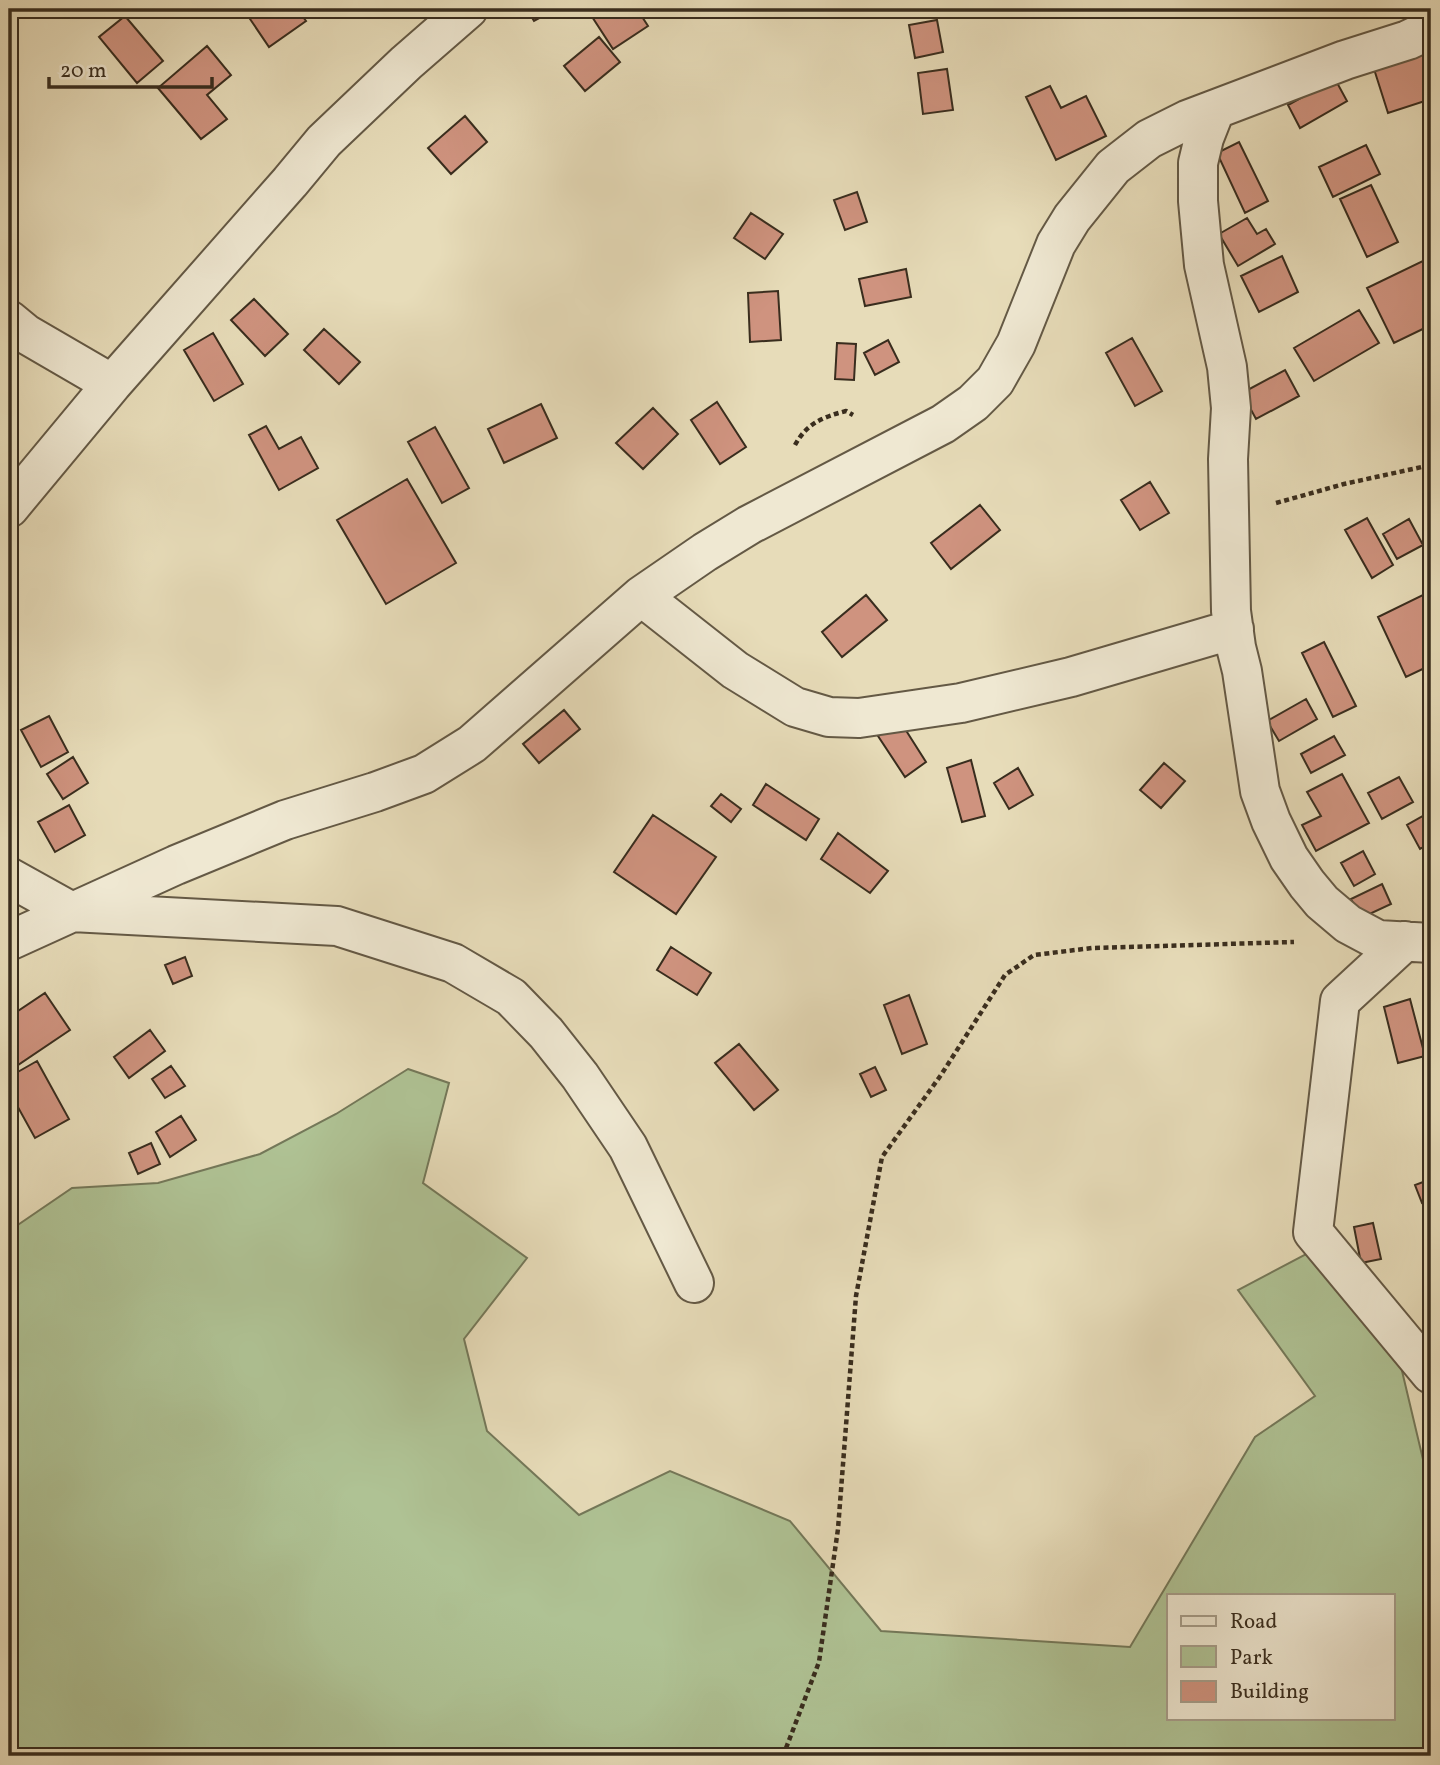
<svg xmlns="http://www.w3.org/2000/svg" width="1440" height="1765" viewBox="0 0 1440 1765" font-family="Vollkorn,serif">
<rect width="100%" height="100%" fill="#e7dcb9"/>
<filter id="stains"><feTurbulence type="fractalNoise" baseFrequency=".00286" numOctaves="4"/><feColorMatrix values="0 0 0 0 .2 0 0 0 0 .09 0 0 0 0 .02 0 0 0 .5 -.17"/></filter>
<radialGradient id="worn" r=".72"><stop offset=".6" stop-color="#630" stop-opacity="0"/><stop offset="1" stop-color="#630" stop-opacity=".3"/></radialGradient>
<path fill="#afc294" stroke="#747859" stroke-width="2" fill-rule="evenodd" d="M 408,1069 L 449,1083 L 423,1183 L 527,1258 L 464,1339 L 487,1431 L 579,1515 L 670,1471 L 790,1521 L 881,1631 L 1130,1647 L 1255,1437 L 1315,1396 L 1238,1290 L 1329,1242 L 1393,1333 L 1431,1493 L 1431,1756 L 9,1756 L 9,1231 L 72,1188 L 158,1183 L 260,1154 L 336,1114 ZM 1169,1595 L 1393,1595 L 1393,1718 L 1169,1718 Z"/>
<path fill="#cf937f" stroke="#392d1e" stroke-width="2" d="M 258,9 L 297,9 L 306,21 L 269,47 L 248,16 Z
M 527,9 L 556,9 L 534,21 Z
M 587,9 L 637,9 L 648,26 L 613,49 Z
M 872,9 L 936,9 L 936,15 L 872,17 Z
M 125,16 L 163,61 L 137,83 L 99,37 Z
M 937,20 L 943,52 L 915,58 L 909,25 Z
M 599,37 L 620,62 L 585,91 L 564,66 Z
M 207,46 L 231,75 L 207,95 L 227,119 L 201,139 L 158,88 Z
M 1424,53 L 1431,75 L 1431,99 L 1388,113 L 1374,69 Z
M 947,69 L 953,110 L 923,114 L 918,73 Z
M 1335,79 L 1347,101 L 1300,128 L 1288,105 Z
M 1050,86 L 1061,108 L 1086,96 L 1106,136 L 1056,160 L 1026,97 Z
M 465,116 L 487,142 L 451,174 L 428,148 Z
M 1239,142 L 1268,201 L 1245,213 L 1217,153 Z
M 1366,145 L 1380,174 L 1333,197 L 1319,167 Z
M 1371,185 L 1398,242 L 1367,257 L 1340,199 Z
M 857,192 L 867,222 L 845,230 L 834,200 Z
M 751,213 L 783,234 L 765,259 L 734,238 Z
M 1247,218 L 1257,234 L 1266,229 L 1275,244 L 1238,266 L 1219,234 Z
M 1282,256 L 1298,292 L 1259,312 L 1241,276 Z
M 1429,258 L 1431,262 L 1431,325 L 1394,343 L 1367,288 Z
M 906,269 L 911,297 L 865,306 L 859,279 Z
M 778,291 L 781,340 L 750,342 L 748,293 Z
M 254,299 L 288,334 L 265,356 L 231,320 Z
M 1359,310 L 1379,343 L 1314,381 L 1294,348 Z
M 324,329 L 360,362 L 339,384 L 304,350 Z
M 213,333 L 243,384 L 214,401 L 184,350 Z
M 1132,338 L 1162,391 L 1135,406 L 1106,353 Z
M 888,340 L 899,362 L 875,375 L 864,353 Z
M 837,343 L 856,344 L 854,380 L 835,379 Z
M 1285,370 L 1299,396 L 1256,419 L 1242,393 Z
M 717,402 L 746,447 L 720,464 L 691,420 Z
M 541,404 L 557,438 L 504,463 L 488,429 Z
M 653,408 L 678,434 L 643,469 L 616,443 Z
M 266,426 L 279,449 L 301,437 L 318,468 L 279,490 L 249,435 Z
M 435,427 L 469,488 L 442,503 L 408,442 Z
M 407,479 L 456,563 L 386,604 L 337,520 Z
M 1150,482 L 1169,513 L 1140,530 L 1121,500 Z
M 980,505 L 1000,530 L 951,569 L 931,543 Z
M 1367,518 L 1393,565 L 1372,578 L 1345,530 Z
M 1409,519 L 1423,545 L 1397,559 L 1383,534 Z
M 1431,591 L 1431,665 L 1406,677 L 1378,617 Z
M 866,595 L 887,620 L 842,657 L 822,632 Z
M 1324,642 L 1356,706 L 1333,717 L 1302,653 Z
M 1306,699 L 1317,719 L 1279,741 L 1267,721 Z
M 564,710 L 580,729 L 539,763 L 523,744 Z
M 49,716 L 68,752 L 41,767 L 21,730 Z
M 900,721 L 926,762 L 905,777 L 878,736 Z
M 1334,736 L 1345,755 L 1311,773 L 1301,754 Z
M 73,757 L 88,783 L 63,799 L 47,774 Z
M 971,760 L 985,816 L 962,822 L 947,768 Z
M 1164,763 L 1185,781 L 1161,808 L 1140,790 Z
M 1018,768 L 1033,795 L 1009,809 L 994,783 Z
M 1342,774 L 1369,823 L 1316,851 L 1302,825 L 1321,816 L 1307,792 Z
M 1399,777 L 1413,802 L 1382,819 L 1368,793 Z
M 766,784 L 819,819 L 806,840 L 753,805 Z
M 721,794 L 741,809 L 731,822 L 711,806 Z
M 69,805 L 85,835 L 55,852 L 38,822 Z
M 1430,812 L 1431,843 L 1420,849 L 1407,825 Z
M 653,815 L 716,857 L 676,914 L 614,872 Z
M 838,833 L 888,871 L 870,893 L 821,859 Z
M 1363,851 L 1375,874 L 1354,886 L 1341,863 Z
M 1382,884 L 1391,904 L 1361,918 L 1351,899 Z
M 671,947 L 711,973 L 697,995 L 657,970 Z
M 185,957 L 192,976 L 173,984 L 165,965 Z
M 45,993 L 70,1030 L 15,1067 L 9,1058 L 9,1017 Z
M 909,995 L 927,1044 L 902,1054 L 884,1005 Z
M 1410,999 L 1425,1056 L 1398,1063 L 1384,1007 Z
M 150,1030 L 165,1051 L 129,1078 L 114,1057 Z
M 739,1044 L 778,1090 L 754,1110 L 715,1063 Z
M 37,1061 L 69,1119 L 35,1138 L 9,1091 L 9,1077 Z
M 171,1066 L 185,1086 L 165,1098 L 152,1079 Z
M 875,1067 L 886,1090 L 871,1097 L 860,1074 Z
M 181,1116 L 196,1140 L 170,1157 L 156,1132 Z
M 151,1143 L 160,1164 L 138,1174 L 129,1153 Z
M 1431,1179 L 1431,1199 L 1422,1203 L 1415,1185 Z
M 1373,1223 L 1381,1259 L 1361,1263 L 1354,1227 Z"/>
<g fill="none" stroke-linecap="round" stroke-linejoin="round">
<g stroke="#645945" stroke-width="42">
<path id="minor" d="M 1215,110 L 1204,138 L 1198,163 L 1198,201 L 1204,265 L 1227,367 L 1231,408 L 1228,459 L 1231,611 L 1236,647 L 1242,671 L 1260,791 L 1271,821 L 1289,858 L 1307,884 L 1322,902 L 1348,924 L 1378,940 L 1431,943
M 9,320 L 26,334 L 112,384
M 9,508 L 112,384 L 290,182 L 324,141 L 406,63 L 468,9
M 641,596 L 735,670 L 795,707 L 829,717 L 859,718 L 961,703 L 1071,677 L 1234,629
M 9,877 L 72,912 L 337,926 L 453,963 L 511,997 L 546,1033 L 580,1076 L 628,1147 L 694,1283
M 9,941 L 176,865 L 285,820 L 375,792 L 424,774 L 472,744 L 641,596 L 705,552 L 749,525 L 943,424 L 973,403 L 995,381 L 1016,344 L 1056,244 L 1072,218 L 1113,167 L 1149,139 L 1187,120 L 1345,60 L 1408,40 L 1431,29
M 1405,941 L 1340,1001 L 1313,1232 L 1431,1374"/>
</g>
<path stroke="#392d1e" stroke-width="4.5" stroke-dasharray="5 3.5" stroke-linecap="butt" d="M 795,445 C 807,423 823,417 846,411 L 853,415
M 1276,503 L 1344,484 L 1431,465
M 783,1756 L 819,1662 L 838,1529 L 856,1296 L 882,1157 L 941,1075 L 1005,975 L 1034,955 L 1092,948 L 1294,942"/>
<use href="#minor" stroke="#efe8d2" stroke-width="38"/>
</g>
<rect width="1440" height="1765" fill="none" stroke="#e7dcb9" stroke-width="35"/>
<rect x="10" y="10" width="1419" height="1744" fill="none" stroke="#392d1e" stroke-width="3.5"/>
<rect x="18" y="18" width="1405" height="1730" fill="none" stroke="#392d1e" stroke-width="2"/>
<rect x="1167" y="1594" width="228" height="126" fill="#efe8d2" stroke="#a69d8a" stroke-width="2"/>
<rect x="1181" y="1616" width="35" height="10" fill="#efe8d2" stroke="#a69d8a" stroke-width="2"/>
<text x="1230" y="1628" font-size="21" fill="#392d1e">Road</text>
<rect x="1181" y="1646" width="35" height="21" fill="#afc294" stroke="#a69d8a" stroke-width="2"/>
<text x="1230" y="1664" font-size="21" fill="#392d1e">Park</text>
<rect x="1181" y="1681" width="35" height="21" fill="#cf937f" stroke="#a69d8a" stroke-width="2"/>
<text x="1230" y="1698" font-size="21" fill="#392d1e">Building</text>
<path d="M49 77v10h163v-10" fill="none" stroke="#392d1e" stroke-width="3.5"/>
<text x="60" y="77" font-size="21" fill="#392d1e" stroke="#efe8d2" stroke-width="5" paint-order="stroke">20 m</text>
<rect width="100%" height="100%" filter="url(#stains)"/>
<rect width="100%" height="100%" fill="url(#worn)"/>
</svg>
